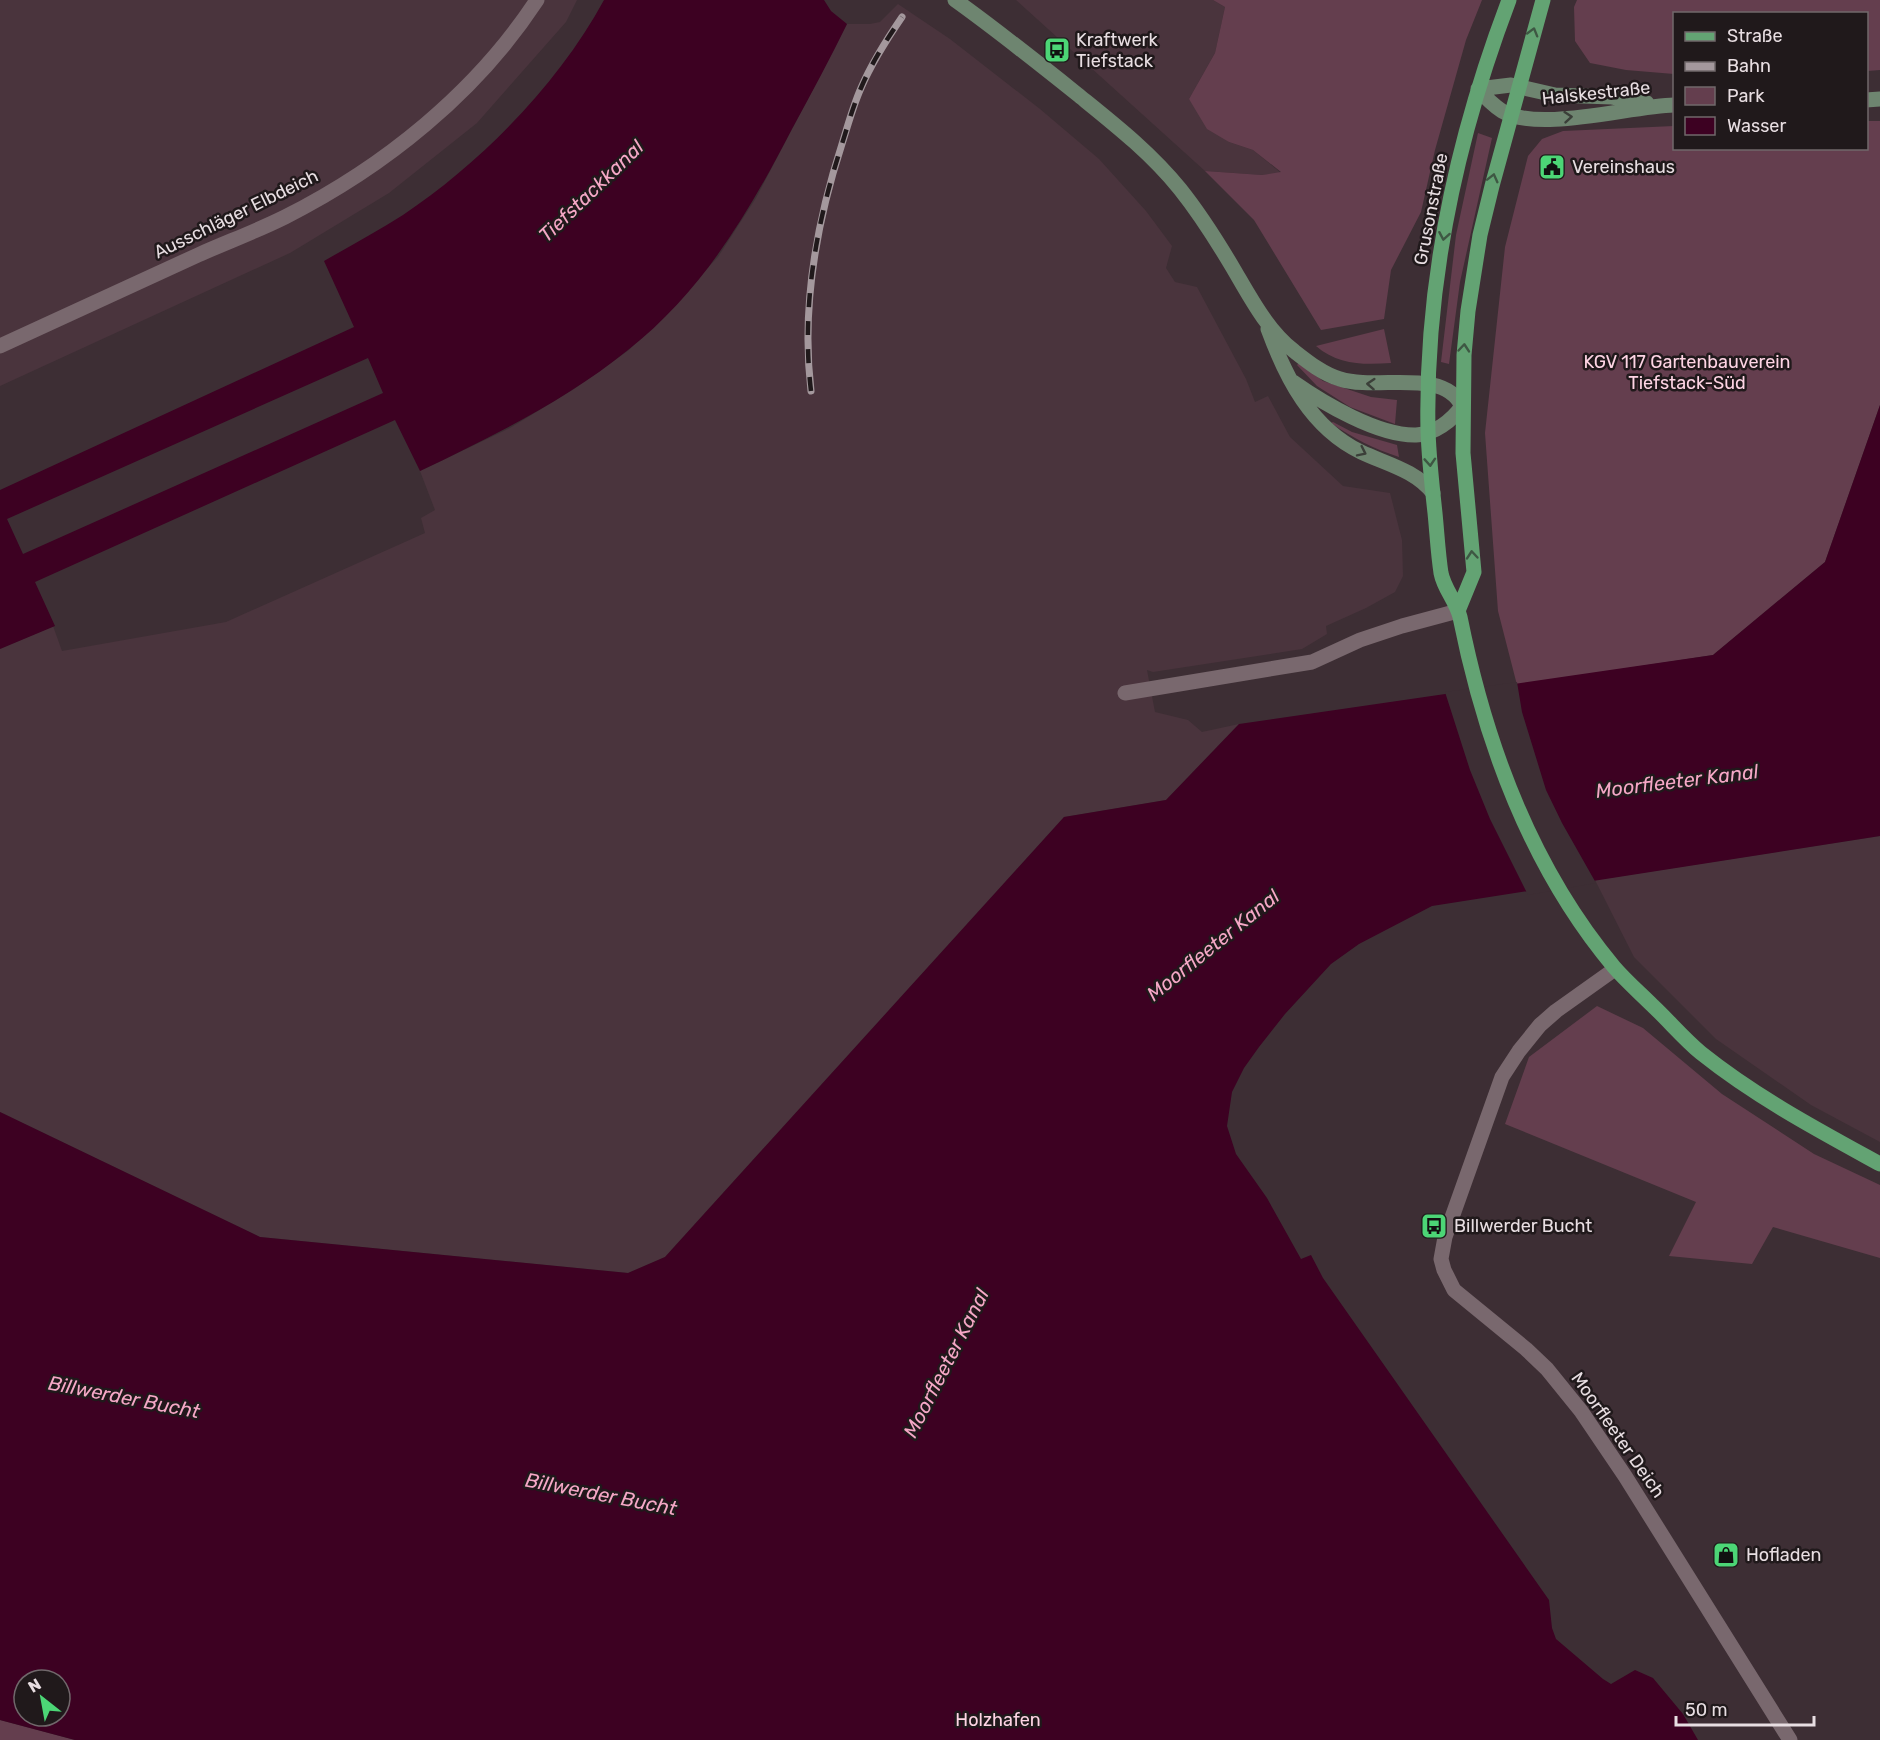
<svg xmlns="http://www.w3.org/2000/svg" width="1880" height="1740" viewBox="0 0 1880 1740" font-family="Rubik,sans-serif">
<rect width="100%" height="100%" fill="#3d2e34"/>
<path fill="#4a343d" d="M 0,0 L 577,0 L 566,22 L 477,123 L 389,193 L 290,253 L 0,386 Z
M 1016,0 L 1213,0 L 1225,7 L 1215,53 L 1189,99 L 1229,142 L 1253,150 L 1281,173 L 1262,175 L 1205,171 Z
M 898,4 L 950,39 L 1040,109 L 1099,159 L 1146,211 L 1172,246 L 1166,268 L 1175,282 L 1197,287 L 1246,379 L 1255,402 L 1268,396 L 1290,437 L 1343,486 L 1390,493 L 1402,540 L 1403,576 L 1395,592 L 1366,608 L 1326,626 L 1327,634 L 1302,649 L 1153,672 L 1147,670 L 1155,712 L 1188,720 L 1202,732 L 1239,724 L 1166,800 L 1064,817 L 665,1257 L 628,1273 L 260,1237 L 0,1112 L 0,649 L 53,626 L 62,651 L 226,622 L 425,533 L 421,518 L 435,510 L 420,471 L 510,428 L 574,389 L 629,350 L 718,257 L 756,198 L 847,24 L 870,24 L 880,22 Z
M 1880,836 L 1880,1142 L 1811,1105 L 1716,1039 L 1634,957 L 1595,880 Z"/>
<path fill="#643e4e" d="M 1213,0 L 1482,0 L 1466,40 L 1435,150 L 1421,212 L 1391,270 L 1384,319 L 1321,330 L 1254,220 L 1205,171 L 1262,175 L 1281,172 L 1253,150 L 1229,142 L 1207,129 L 1189,99 L 1215,53 L 1225,7 Z
M 1577,0 L 1880,0 L 1880,70 L 1867,71 L 1866,14 L 1674,14 L 1674,74 L 1626,70 L 1590,63 L 1575,41 L 1574,7 Z
M 1867,121 L 1880,121 L 1880,405 L 1825,562 L 1713,655 L 1517,685 L 1498,611 L 1485,433 L 1505,247 L 1528,156 L 1542,139 L 1563,131 L 1674,126 L 1674,148 L 1866,148 Z
M 1478,133 L 1492,138 L 1460,282 L 1449,364 L 1441,362 L 1456,235 Z
M 1384,329 L 1391,363 C 1363,365 1338,365 1316,346 Z
M 1299,363 L 1323,381 L 1371,397 L 1397,400 L 1395,424 L 1350,407 L 1317,386 L 1297,365 Z
M 1333,422 L 1352,432 L 1397,445 L 1399,457 C 1374,449 1353,438 1331,423 Z
M 1597,1006 L 1643,1028 L 1722,1094 L 1814,1154 L 1880,1185 L 1880,1258 L 1773,1227 L 1752,1264 L 1669,1256 L 1696,1202 L 1505,1124 L 1529,1057 Z
M 0,1720 L 75,1740 L 0,1740 Z"/>
<path fill="#3d0122" fill-rule="evenodd" d="M 604,0 L 824,0 L 831,11 L 847,24 C 830,59 811,94 792,129 C 749,212 703,291 628,350 C 565,401 493,436 420,471 L 395,420 L 35,582 L 55,626 L 0,649 L 0,490 L 354,327 L 324,261 C 350,246 378,231 403,215 C 482,162 559,83 604,0 ZM 368,358 L 383,393 L 23,554 L 7,519 Z
M 1880,405 L 1880,836 L 1432,906 L 1359,944 L 1331,964 L 1285,1014 L 1259,1047 L 1244,1068 L 1232,1092 L 1227,1126 L 1236,1154 L 1267,1198 L 1301,1259 L 1311,1255 L 1323,1278 L 1549,1600 L 1552,1628 L 1556,1639 L 1603,1679 L 1611,1684 L 1635,1670 L 1653,1678 L 1683,1714 L 1698,1740 L 75,1740 L 0,1720 L 0,1112 L 260,1237 L 628,1273 L 665,1257 L 1064,817 L 1166,800 L 1239,724 L 1713,655 L 1825,562 ZM 24,1680 L 60,1680 L 60,1716 L 24,1716 Z"/>
<path fill="#3d2e34" d="M 1517,682 L 1522,712 L 1546,790 L 1562,823 L 1596,883 L 1528,895 L 1490,819 L 1470,770 L 1445,692 Z"/>
<g fill="none" stroke-linecap="round" stroke-linejoin="round">
<path stroke="#79686e" stroke-width="15" d="M 0,346 C 66,315 132,285 198,255 C 227,242 257,231 285,217 C 384,167 476,93 537,0
M 1125,693 L 1312,662 L 1360,640 L 1402,626 L 1458,611
M 1615,969 L 1556,1011 L 1540,1025 L 1519,1051 L 1502,1077 L 1445,1237 L 1441,1259 L 1444,1270 L 1454,1290 L 1526,1349 L 1547,1369 L 1581,1411 L 1625,1476 L 1790,1740"/>
<path stroke="#6e8570" stroke-width="15" d="M 955,0 C 997,30 1037,62 1077,94 C 1114,124 1150,152 1180,189 C 1200,214 1217,241 1233,268 C 1250,297 1267,330 1294,351 C 1308,362 1323,374 1340,379 C 1377,391 1443,367 1462,406 C 1452,421 1434,434 1416,435 C 1378,436 1323,403 1293,382
M 1478,89 C 1485,97 1493,105 1502,111 C 1539,133 1630,106 1674,105
M 1478,89 L 1511,85 L 1555,95 L 1612,97 L 1647,103
M 1866,100 L 1880,99
M 1268,329 C 1286,378 1311,428 1361,452 C 1386,464 1415,470 1433,493"/>
<path stroke="#63a373" stroke-width="15" d="M 1509,0 C 1457,137 1425,285 1428,431 C 1429,459 1432,486 1435,513 C 1437,533 1438,553 1441,573 C 1444,589 1456,601 1460,617 C 1485,742 1531,868 1614,967 C 1626,981 1640,993 1653,1006 C 1669,1021 1684,1039 1701,1053 C 1756,1097 1818,1130 1880,1164
M 1458,611 L 1474,572 L 1463,453 L 1464,355 L 1468,311 L 1480,235 L 1492,186 L 1543,0"/>
<g stroke="#a4989d" stroke-width="7">
<path id="rail" d="M 811,391 C 801,307 816,224 842,144 C 848,125 853,106 861,88 C 872,62 887,39 902,17"/>
</g>
<use href="#rail" stroke="#20191b" stroke-width="4.5" stroke-dasharray="14" stroke-linecap="butt"/>
</g>
<defs><path id="oneway-chevron" d="M-2-3.5L2.5 0L-2 3.5" fill="none" stroke-width="1.6" stroke-linecap="round" stroke-linejoin="round" transform="scale(1.5)"/></defs>
<g stroke="#3e5743">
<use href="#oneway-chevron" transform="translate(1533 32) rotate(-74)"/>
<use href="#oneway-chevron" transform="translate(1493 178) rotate(-76)"/>
<use href="#oneway-chevron" transform="translate(1444 236) rotate(100)"/>
<use href="#oneway-chevron" transform="translate(1464 348) rotate(-85)"/>
<use href="#oneway-chevron" transform="translate(1430 462) rotate(86)"/>
<use href="#oneway-chevron" transform="translate(1472 555) rotate(-95)"/>
</g>
<g stroke="#3b3f39">
<use href="#oneway-chevron" transform="translate(1568 117) rotate(-5)"/>
<use href="#oneway-chevron" transform="translate(1371 384) rotate(-176)"/>
<use href="#oneway-chevron" transform="translate(1362 452) rotate(26)"/>
</g>
<defs>
<g id="bus-square" transform="scale(1.35)"><rect x="-9" y="-9" width="18" height="18" rx="4" fill="#4cd676" stroke="#20191b"/><path d="M-5-6H5V4H4V6H2V4H-2V6H-4V4H-5ZM-3.5-4V0h7V-4ZM-3.5 1.2v1.5H-2V1.2ZM2 1.2v1.5H3.5V1.2Z" fill="#111"/></g>
<g id="civic-square" transform="scale(1.35)"><rect x="-9" y="-9" width="18" height="18" rx="4" fill="#4cd676" stroke="#20191b"/><path d="M-.6-6.5H3V-4.5H.6V-3L4-1V1h2V6H-6V1h2V-1L-.6-3ZM-1.2 2.5V6h2.4V2.5Z" fill="#111"/></g>
<g id="shop-square" transform="scale(1.35)"><rect x="-9" y="-9" width="18" height="18" rx="4" fill="#4cd676" stroke="#20191b"/><path d="M-5-2.5h2.3a2.7 3.5 0 0 1 5.4 0H5L5.5 6h-11ZM-1.5-2.5h3a1.5 2.3 0 0 0-3 0Z" fill="#111"/></g>
</defs>
<g fill-rule="evenodd">
<use href="#bus-square" x="1057" y="50"/>
<use href="#civic-square" x="1552" y="167"/>
<use href="#bus-square" x="1434" y="1226"/>
<use href="#shop-square" x="1726" y="1555"/>
</g>
<g text-anchor="middle" stroke-width="5" stroke-linejoin="round" paint-order="stroke">
<g font-size="18" fill="#e8dee2" stroke="#20191b" text-anchor="start">
<text x="1076" y="46">Kraftwerk<tspan x="1076" dy="21">Tiefstack</tspan></text>
<text x="1572" y="173">Vereinshaus</text>
<text x="1454" y="1232">Billwerder Bucht</text>
<text x="1746" y="1561">Hofladen</text>
</g>
<g font-size="18" fill="#e8dee2" stroke="#20191b">
<text transform="translate(1596 93) rotate(-6)" y="6">Halskestraße</text>
<text transform="translate(1431 209) rotate(-79)" y="6">Grusonstraße</text>
<text transform="translate(236 214) rotate(-26)" y="6">Ausschläger Elbdeich</text>
<text transform="translate(1618 1435) rotate(55)" y="6">Moorfleeter Deich</text>
</g>
<g font-size="18" fill="#fed4e4" stroke="#20191b">
<text x="1687" y="368">KGV 117 Gartenbauverein<tspan x="1687" dy="21">Tiefstack-Süd</tspan></text>
<text x="998" y="1726">Holzhafen</text>
</g>
<g font-size="20" font-style="italic" fill="#f5a7c6" stroke="#20191b">
<text transform="translate(591 191) rotate(-44)" y="7">Tiefstackkanal</text>
<text transform="translate(1677 781) rotate(-7)" y="7">Moorfleeter Kanal</text>
<text transform="translate(1213 945) rotate(-39)" y="7">Moorfleeter Kanal</text>
<text transform="translate(946 1363) rotate(-63)" y="7">Moorfleeter Kanal</text>
<text transform="translate(124 1397) rotate(11)" y="7">Billwerder Bucht</text>
<text transform="translate(601 1494) rotate(11)" y="7">Billwerder Bucht</text>
</g>
</g>
<rect x="1673" y="12" width="195" height="138" fill="#20191b" stroke="#70686b" stroke-width="1.5"/>
<rect x="1685" y="32" width="30" height="9" fill="#63a373" stroke="#70686b" stroke-width="1.5"/>
<text x="1727" y="42" font-size="18" fill="#e8dee2">Straße</text>
<rect x="1685" y="62" width="30" height="9" fill="#a4989d" stroke="#70686b" stroke-width="1.5"/>
<text x="1727" y="72" font-size="18" fill="#e8dee2">Bahn</text>
<rect x="1685" y="87" width="30" height="18" fill="#643e4e" stroke="#70686b" stroke-width="1.5"/>
<text x="1727" y="102" font-size="18" fill="#e8dee2">Park</text>
<rect x="1685" y="117" width="30" height="18" fill="#3d0122" stroke="#70686b" stroke-width="1.5"/>
<text x="1727" y="132" font-size="18" fill="#e8dee2">Wasser</text>
<g transform="translate(42 1698) rotate(329)"><circle r="28" fill="#20191b" stroke="#70686b" stroke-width="1.5"/>
<path d="M0-4.5L10 22L0 15L-10 22Z" fill="#4cd676"/>
<text y="-9" font-size="16" font-weight="bold" text-anchor="middle" fill="#e8dee2">N</text>
</g>
<path d="M1676 1716v9h138v-9" fill="none" stroke="#e8dee2" stroke-width="3"/>
<text x="1685" y="1716" font-size="18" fill="#e8dee2" stroke="#20191b" stroke-width="4.5" paint-order="stroke">50 m</text>
</svg>
